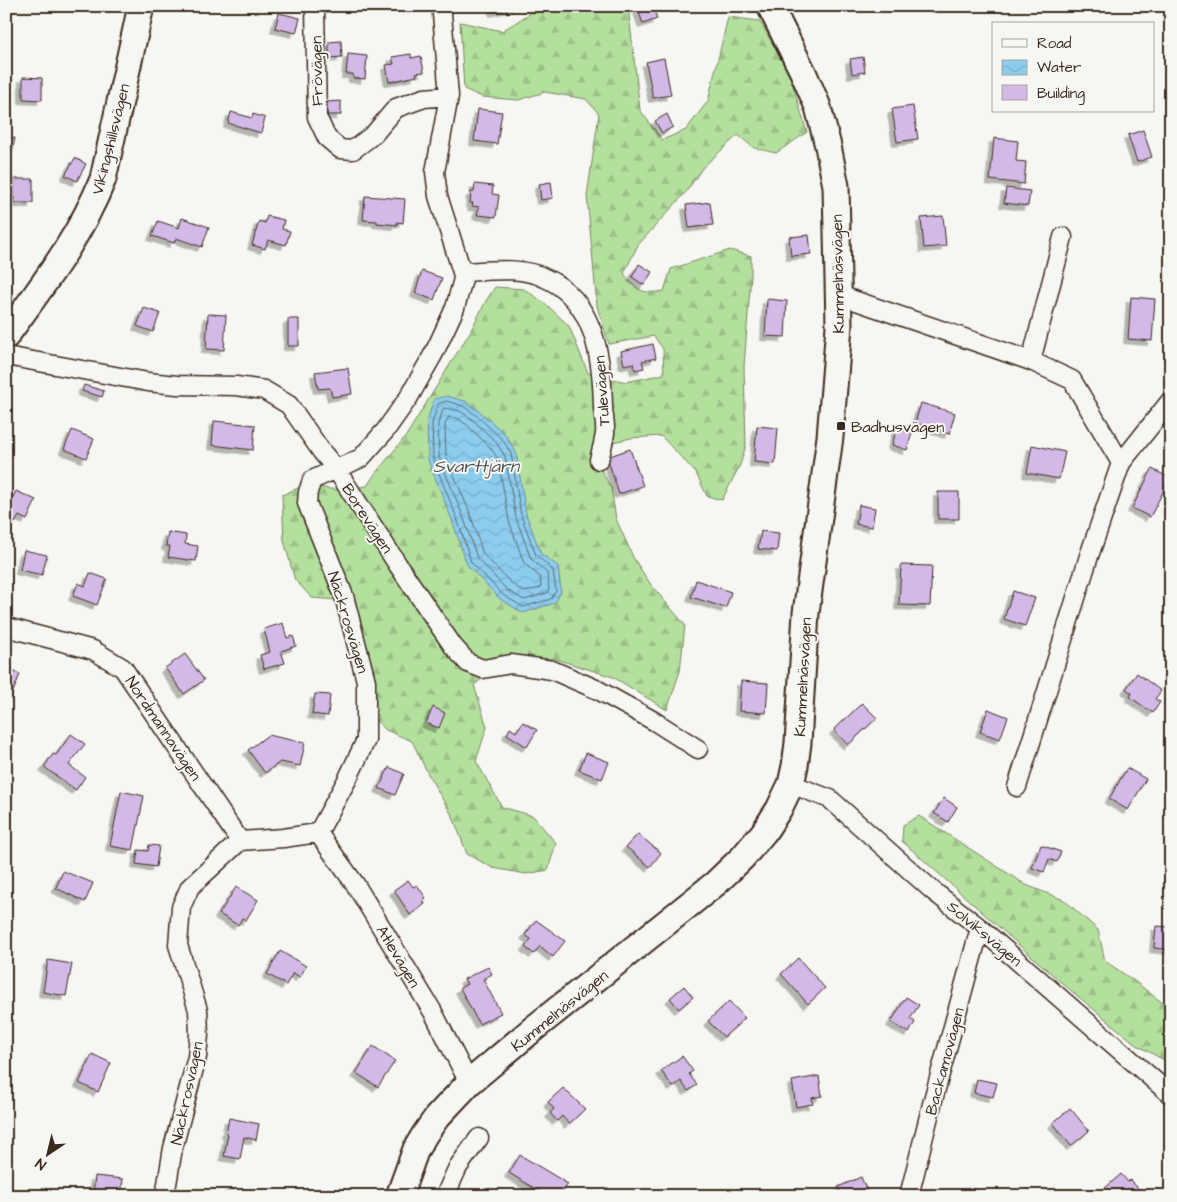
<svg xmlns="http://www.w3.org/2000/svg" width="1177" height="1202" viewBox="0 0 1177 1202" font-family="'Architects Daughter',sans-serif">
<defs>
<pattern id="forest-firs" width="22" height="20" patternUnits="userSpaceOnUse" patternTransform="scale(1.25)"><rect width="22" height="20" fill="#b4e09e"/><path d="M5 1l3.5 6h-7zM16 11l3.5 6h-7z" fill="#9cc088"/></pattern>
<pattern id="water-waves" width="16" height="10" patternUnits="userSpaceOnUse" patternTransform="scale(1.25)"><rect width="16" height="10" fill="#8ccced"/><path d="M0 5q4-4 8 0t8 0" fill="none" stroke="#7aafcb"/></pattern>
<filter id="shadow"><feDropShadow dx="-4.5" dy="4.5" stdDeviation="0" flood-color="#0004"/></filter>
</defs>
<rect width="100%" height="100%" fill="#f6f6f2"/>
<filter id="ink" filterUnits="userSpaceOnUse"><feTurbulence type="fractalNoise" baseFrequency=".02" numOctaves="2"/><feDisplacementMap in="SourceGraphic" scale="10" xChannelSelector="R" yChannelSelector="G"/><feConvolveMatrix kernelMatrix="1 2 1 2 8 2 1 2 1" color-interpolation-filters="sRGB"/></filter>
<g filter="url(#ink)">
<path fill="url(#forest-firs)" stroke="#78855e" d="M 542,6 L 628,6 L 640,110 L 662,140 L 686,130 L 708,101 L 728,17 L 760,21 L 790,76 L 807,132 L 776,153 L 754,148 L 738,135 L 703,167 L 686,192 L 638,245 L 624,273 C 635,290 643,295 664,291 L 671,269 L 730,250 L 751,256 L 751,274 L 744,367 L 746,445 L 740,465 L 722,500 L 707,496 L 696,473 L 661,436 L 631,438 L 613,442 L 596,460 L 611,488 L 616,519 L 634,559 L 651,585 L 685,625 L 680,671 L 667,710 L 613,677 L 556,659 L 510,657 L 474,685 L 487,727 L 476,761 L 502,807 L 533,816 L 556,843 L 548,870 L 526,874 L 493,868 L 467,854 L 453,817 L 429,776 L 412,741 L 386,730 L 375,720 L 374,680 L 352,601 L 312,598 L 295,580 L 284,541 L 282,495 L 305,485 L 337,490 L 367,486 L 375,474 L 406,436 L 470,332 L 486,301 L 495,287 L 524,289 L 546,304 L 569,326 L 588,373 L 626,382 L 664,374 L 663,349 L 654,336 L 609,344 L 597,306 L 587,196 L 599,114 L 586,99 L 545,92 L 518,100 L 482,97 L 464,89 L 460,22 L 502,31 Z
M 919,816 L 1026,885 L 1064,900 L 1098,930 L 1105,961 L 1134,981 L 1168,1007 L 1171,1007 L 1171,1064 L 1137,1045 L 1063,984 L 902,841 L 903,825 Z"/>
<path fill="url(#water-waves)" stroke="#6c8b9a" d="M 447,396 L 465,401 L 479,411 L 505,434 L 516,452 L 526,514 L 541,554 L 558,566 L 561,592 L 555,603 L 523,613 L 500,599 L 467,565 L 452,520 L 428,460 L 427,422 L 434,399 Z"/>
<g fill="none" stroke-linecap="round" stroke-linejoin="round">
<path stroke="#5b6b71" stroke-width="1" d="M 447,401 L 463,406 L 476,415 L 501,438 L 511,453 L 521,515 L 536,555 L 553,570 L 556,591 L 551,599 L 523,607 L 503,595 L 471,562 L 457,518 L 433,459 L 432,423 L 438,404 Z
M 444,408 L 460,411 L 472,419 L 496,442 L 505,456 L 516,518 L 531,559 L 547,573 L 549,589 L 547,593 L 524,600 L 507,590 L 477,558 L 463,516 L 439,457 L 438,424 Z
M 449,417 L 457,418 L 467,425 L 490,447 L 498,459 L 509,521 L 524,563 L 540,577 L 541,585 L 540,588 L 524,592 L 512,584 L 483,554 L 470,513 L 446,456 L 445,425 Z"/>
</g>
<path fill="#d2b9e8" stroke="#3b2a1e" filter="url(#shadow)" d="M 492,6 L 517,6 L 517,7 L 494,12 Z
M 647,6 L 653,6 L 657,19 L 643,24 L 638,9 Z
M 279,13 L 300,18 L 296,33 L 275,28 Z
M 341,41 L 342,57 L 329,58 L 329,42 Z
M 348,54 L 367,56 L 365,79 L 353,78 L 353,74 L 346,74 Z
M 411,54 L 411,58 L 421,56 L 424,72 L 416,73 L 417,76 L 389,82 L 386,65 L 394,64 L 392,57 Z
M 863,57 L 865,72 L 852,74 L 850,59 Z
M 664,58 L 671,95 L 653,98 L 646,62 Z
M 23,77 L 42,78 L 42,100 L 23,99 Z
M 341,101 L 341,115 L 327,115 L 327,102 Z
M 913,106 L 918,139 L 897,142 L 892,109 Z
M 478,109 L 502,112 L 497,144 L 474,141 Z
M 231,112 L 252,118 L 253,114 L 265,118 L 261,133 L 228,123 Z
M 667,114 L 673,127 L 662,133 L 655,121 Z
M 1143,130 L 1152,157 L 1137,162 L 1128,135 Z
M 6,136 L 15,138 L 11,158 L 6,157 Z
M 994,138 L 1018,141 L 1016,161 L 1026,162 L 1024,184 L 990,180 Z
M 75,158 L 86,164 L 77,181 L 65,175 Z
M 14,179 L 33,179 L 33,203 L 14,203 Z
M 551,182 L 553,198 L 541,200 L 539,184 Z
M 475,184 L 493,186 L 492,194 L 499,195 L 496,217 L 477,215 L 479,207 L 472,206 L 473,203 L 470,203 L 471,192 L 474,192 Z
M 1006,188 L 1030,191 L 1028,206 L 1004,203 Z
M 365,196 L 405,199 L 403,223 L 397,222 L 397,225 L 377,223 L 377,221 L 363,220 Z
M 710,202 L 713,225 L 689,228 L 686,205 Z
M 267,216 L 284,220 L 282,229 L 290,231 L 286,245 L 268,240 L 265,249 L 252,245 L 259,221 L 265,223 Z
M 943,216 L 946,246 L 924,248 L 921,218 Z
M 182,218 L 209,227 L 202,247 L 176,238 L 174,243 L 152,236 L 158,221 L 179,228 Z
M 809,235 L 811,254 L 791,256 L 789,237 Z
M 639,264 L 652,272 L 644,285 L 632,277 Z
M 422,271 L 442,278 L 434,300 L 415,293 Z
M 1131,297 L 1155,299 L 1152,341 L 1128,339 Z
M 767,299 L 787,301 L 785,337 L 765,336 Z
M 144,308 L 160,313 L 153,332 L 137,326 Z
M 208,314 L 226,315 L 224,350 L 206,349 Z
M 288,319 L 299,319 L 299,346 L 288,346 Z
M 653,344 L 656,358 L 642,361 L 644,368 L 635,370 L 633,363 L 624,365 L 621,351 Z
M 348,368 L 352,394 L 332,397 L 330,388 L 318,389 L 315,372 Z
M 84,385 L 104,391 L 102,397 L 82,391 Z
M 921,403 L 955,413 L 949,434 L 915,423 Z
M 214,421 L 255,425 L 253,450 L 212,445 Z
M 757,426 L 778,428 L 775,464 L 754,462 Z
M 897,428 L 912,433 L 907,450 L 892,445 Z
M 72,430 L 94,439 L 86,458 L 64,449 Z
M 1032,445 L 1065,452 L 1059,479 L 1027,473 Z
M 630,449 L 643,486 L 619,494 L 607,457 Z
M 1152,469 L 1170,478 L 1150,517 L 1132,508 Z
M 16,491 L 36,500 L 27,520 L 19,516 L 15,523 L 6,519 L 6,497 L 8,494 L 13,497 Z
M 938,492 L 959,492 L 959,519 L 938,519 Z
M 859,505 L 875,508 L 872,527 L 856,524 Z
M 761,531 L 779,533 L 777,551 L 758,549 Z
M 168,532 L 186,535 L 185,544 L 198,546 L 196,561 L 168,557 L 170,546 L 166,546 Z
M 24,550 L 47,555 L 42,575 L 20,570 Z
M 901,565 L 932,566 L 930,606 L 899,605 Z
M 90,573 L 107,579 L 97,605 L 73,596 L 78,583 L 85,586 Z
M 696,580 L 731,592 L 726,608 L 691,597 Z
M 1013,591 L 1035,598 L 1025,626 L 1004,619 Z
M 283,623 L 287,638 L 293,636 L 296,646 L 281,651 L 285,663 L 264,669 L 260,655 L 270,652 L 264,629 Z
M 185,654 L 204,680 L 184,694 L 165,668 Z
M 6,669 L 20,674 L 8,705 L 6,704 Z
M 1137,673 L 1161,691 L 1155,699 L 1160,702 L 1153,713 L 1130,697 L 1132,693 L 1126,689 Z
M 741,681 L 768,683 L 766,713 L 739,711 Z
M 315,694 L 330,695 L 328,716 L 312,714 Z
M 862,703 L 877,718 L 848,745 L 834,730 Z
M 433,707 L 445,713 L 439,728 L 426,723 Z
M 988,709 L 1008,717 L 1000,739 L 980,732 Z
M 523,722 L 537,730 L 527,747 L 507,734 L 510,728 L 516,732 Z
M 71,734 L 85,744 L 69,765 L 85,777 L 76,790 L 44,767 L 53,754 L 56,755 Z
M 268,735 L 305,743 L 300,766 L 280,762 L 265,773 L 248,750 Z
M 586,753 L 609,762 L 602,779 L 579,770 Z
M 389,767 L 404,774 L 395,795 L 379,788 Z
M 1127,768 L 1146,779 L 1128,810 L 1109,799 Z
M 121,791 L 144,796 L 133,850 L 110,846 Z
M 944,798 L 957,807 L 948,822 L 934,813 Z
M 638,834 L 661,853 L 650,867 L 626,847 Z
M 149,845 L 159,846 L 156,867 L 136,864 L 138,850 L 148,851 Z
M 1041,845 L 1061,852 L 1057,862 L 1049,859 L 1044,872 L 1032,868 Z
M 63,871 L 93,883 L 85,902 L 56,888 Z
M 408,880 L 413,887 L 417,885 L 426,898 L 423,900 L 425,904 L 410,915 L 394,890 Z
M 236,887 L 258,900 L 246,920 L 242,918 L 238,925 L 219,914 Z
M 536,920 L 565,941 L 553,957 L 540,946 L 534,954 L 525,947 L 531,939 L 525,935 Z
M 1156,926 L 1171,927 L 1171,950 L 1154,948 Z
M 280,951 L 306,966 L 300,977 L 293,973 L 286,985 L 267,974 Z
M 798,958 L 825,988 L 808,1004 L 781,974 Z
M 48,960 L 72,964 L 66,996 L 43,992 Z
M 488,967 L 492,974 L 483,979 L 501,1013 L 479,1024 L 460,988 L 467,984 L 464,979 Z
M 684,986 L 693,997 L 679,1009 L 670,998 Z
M 906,997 L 919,1005 L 910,1019 L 915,1022 L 909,1033 L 891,1022 Z
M 729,1001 L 745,1018 L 724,1037 L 708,1021 Z
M 373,1046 L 395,1061 L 378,1087 L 356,1073 Z
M 92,1054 L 111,1063 L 98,1092 L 79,1083 Z
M 682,1056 L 693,1071 L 689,1074 L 697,1085 L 688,1091 L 681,1081 L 673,1087 L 661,1071 Z
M 819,1076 L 822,1096 L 812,1098 L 813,1104 L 796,1107 L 792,1081 Z
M 977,1079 L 997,1083 L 993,1097 L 974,1093 Z
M 563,1088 L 585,1109 L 569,1124 L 562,1116 L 557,1121 L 550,1113 L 554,1109 L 548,1102 Z
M 1070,1108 L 1089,1131 L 1071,1146 L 1053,1123 Z
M 229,1118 L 259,1124 L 256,1140 L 244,1137 L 240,1159 L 224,1156 L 228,1134 L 226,1133 Z
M 520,1155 L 568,1184 L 560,1196 L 547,1196 L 509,1173 Z
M 1121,1174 L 1128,1182 L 1130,1180 L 1143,1193 L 1140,1196 L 1111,1196 L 1104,1189 Z
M 95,1176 L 123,1179 L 121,1196 L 93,1196 Z
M 861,1177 L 869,1196 L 842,1196 L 838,1187 Z
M 232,1189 L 236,1196 L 218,1196 Z"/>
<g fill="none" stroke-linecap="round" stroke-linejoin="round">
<g stroke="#3b2a1e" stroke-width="21">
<path id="street" d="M 315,6 L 317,117 L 327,138 L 340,149 L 353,150 L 374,134 L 396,108 L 424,98 L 449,96
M 462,272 C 488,271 521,266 545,278 C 595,300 602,358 603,406 C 603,415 606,425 605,433 C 604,442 601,451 599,460
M 839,295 L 1031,361 L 1072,380 L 1121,463 L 1089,556 L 1017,787
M 6,356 L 148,382 L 177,385 L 236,386 L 264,390 L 289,405 L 322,452 L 336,469 L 398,565 L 453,646 L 468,663 L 483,669 L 511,664 L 552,670 L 598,690 L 654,721 L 698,749
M 1031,361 L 1063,237
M 1121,463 L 1171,400
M 6,627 L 93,650 L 123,668 L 240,841
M 791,784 L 830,799 L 932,890 L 980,928 L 1171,1095
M 318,833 L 355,884 L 433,1012 L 469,1083
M 165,1196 L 173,1148 L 197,1057 L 199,1034 L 198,1010 L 178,945 L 181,907 L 190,887 L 240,841 L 283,838 L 318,833 L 347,780 L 366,740 L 366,681 L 344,596 L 307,503 L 308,492 L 312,480 L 361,458 L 385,431 L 409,397 L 434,353 L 455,308 L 463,279 L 462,272 L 438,196 L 435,172 L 449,96 L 442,14 L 443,6
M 445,1196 L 458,1167 L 479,1138
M 909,1196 L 933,1100 L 980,928"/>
</g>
<g stroke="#3b2a1e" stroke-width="29">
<path id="secondary" d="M 6,336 C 42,286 80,237 103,179 L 141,6
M 399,1196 L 416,1149 L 425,1134 L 437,1117 L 469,1083 L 533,1029 L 716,883 L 743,857 L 764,832 L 779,809 L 791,784 L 795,766 L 798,743 L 806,613 L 830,437 L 839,326 L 836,186 L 828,146 L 818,107 L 803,72 L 770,6"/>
</g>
<use href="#street" stroke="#f6f6f2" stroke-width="18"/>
<use href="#secondary" stroke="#f6f6f2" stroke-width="25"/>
</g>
</g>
<rect fill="#3b2a1e" stroke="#f6f6f2" stroke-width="2" x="836" y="421" width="10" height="10" rx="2.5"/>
<g text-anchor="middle" stroke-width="4" stroke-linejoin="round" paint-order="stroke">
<g font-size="16" fill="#3b2a1e" stroke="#f6f6f2">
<text transform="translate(316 71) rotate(-91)" y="6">Frövägen</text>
<text transform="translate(110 139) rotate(-76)" y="6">Vikingshillsvägen</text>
<text transform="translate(837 274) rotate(-91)" y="6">Kummelnäsvägen</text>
<text transform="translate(601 391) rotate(-94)" y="6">Tulevägen</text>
<text transform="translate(368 518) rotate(57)" y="6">Borevägen</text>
<text transform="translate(349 622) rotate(73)" y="6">Näckrosvägen</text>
<text transform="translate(802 677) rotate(-87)" y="6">Kummelnäsvägen</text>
<text transform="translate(164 728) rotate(56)" y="6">Nordmannavägen</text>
<text transform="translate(985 933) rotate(40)" y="6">Solviksvägen</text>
<text transform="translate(399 956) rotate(59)" y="6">Atlevägen</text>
<text transform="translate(559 1010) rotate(-39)" y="6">Kummelnäsvägen</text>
<text transform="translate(944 1061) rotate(-75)" y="6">Backamovägen</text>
<text transform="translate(186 1093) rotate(-78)" y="6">Näckrosvägen</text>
</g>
<g font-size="16" fill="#3b2a1e" stroke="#f6f6f2" text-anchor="start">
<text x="851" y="432">Badhusvägen</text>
</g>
<g font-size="18" font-style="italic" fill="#4f5252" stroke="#f6f6f2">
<text x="476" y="472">Svarttjärn</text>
</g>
</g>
<rect width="1177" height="1202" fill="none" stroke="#f6f6f2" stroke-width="25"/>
<rect x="12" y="12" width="1152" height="1177" fill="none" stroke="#3b2a1e" stroke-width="2" filter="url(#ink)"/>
<rect x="992" y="22" width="162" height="90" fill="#f6f6f2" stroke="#aba49d"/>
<rect x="1002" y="39" width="25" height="8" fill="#f6f6f2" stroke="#aba49d"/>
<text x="1037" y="48" font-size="15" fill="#3b2a1e">Road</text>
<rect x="1002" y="60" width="25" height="15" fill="url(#water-waves)" stroke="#aba49d"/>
<text x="1037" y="72" font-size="15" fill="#3b2a1e">Water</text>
<rect x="1002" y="85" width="25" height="15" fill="#d2b9e8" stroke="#aba49d"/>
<text x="1037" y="98" font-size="15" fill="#3b2a1e">Building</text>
<g transform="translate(48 1154) rotate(215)" stroke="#f6f6f2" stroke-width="4" paint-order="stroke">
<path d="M0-4L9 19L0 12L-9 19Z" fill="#3b2a1e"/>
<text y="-8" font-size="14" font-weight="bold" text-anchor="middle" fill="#3b2a1e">N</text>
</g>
</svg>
